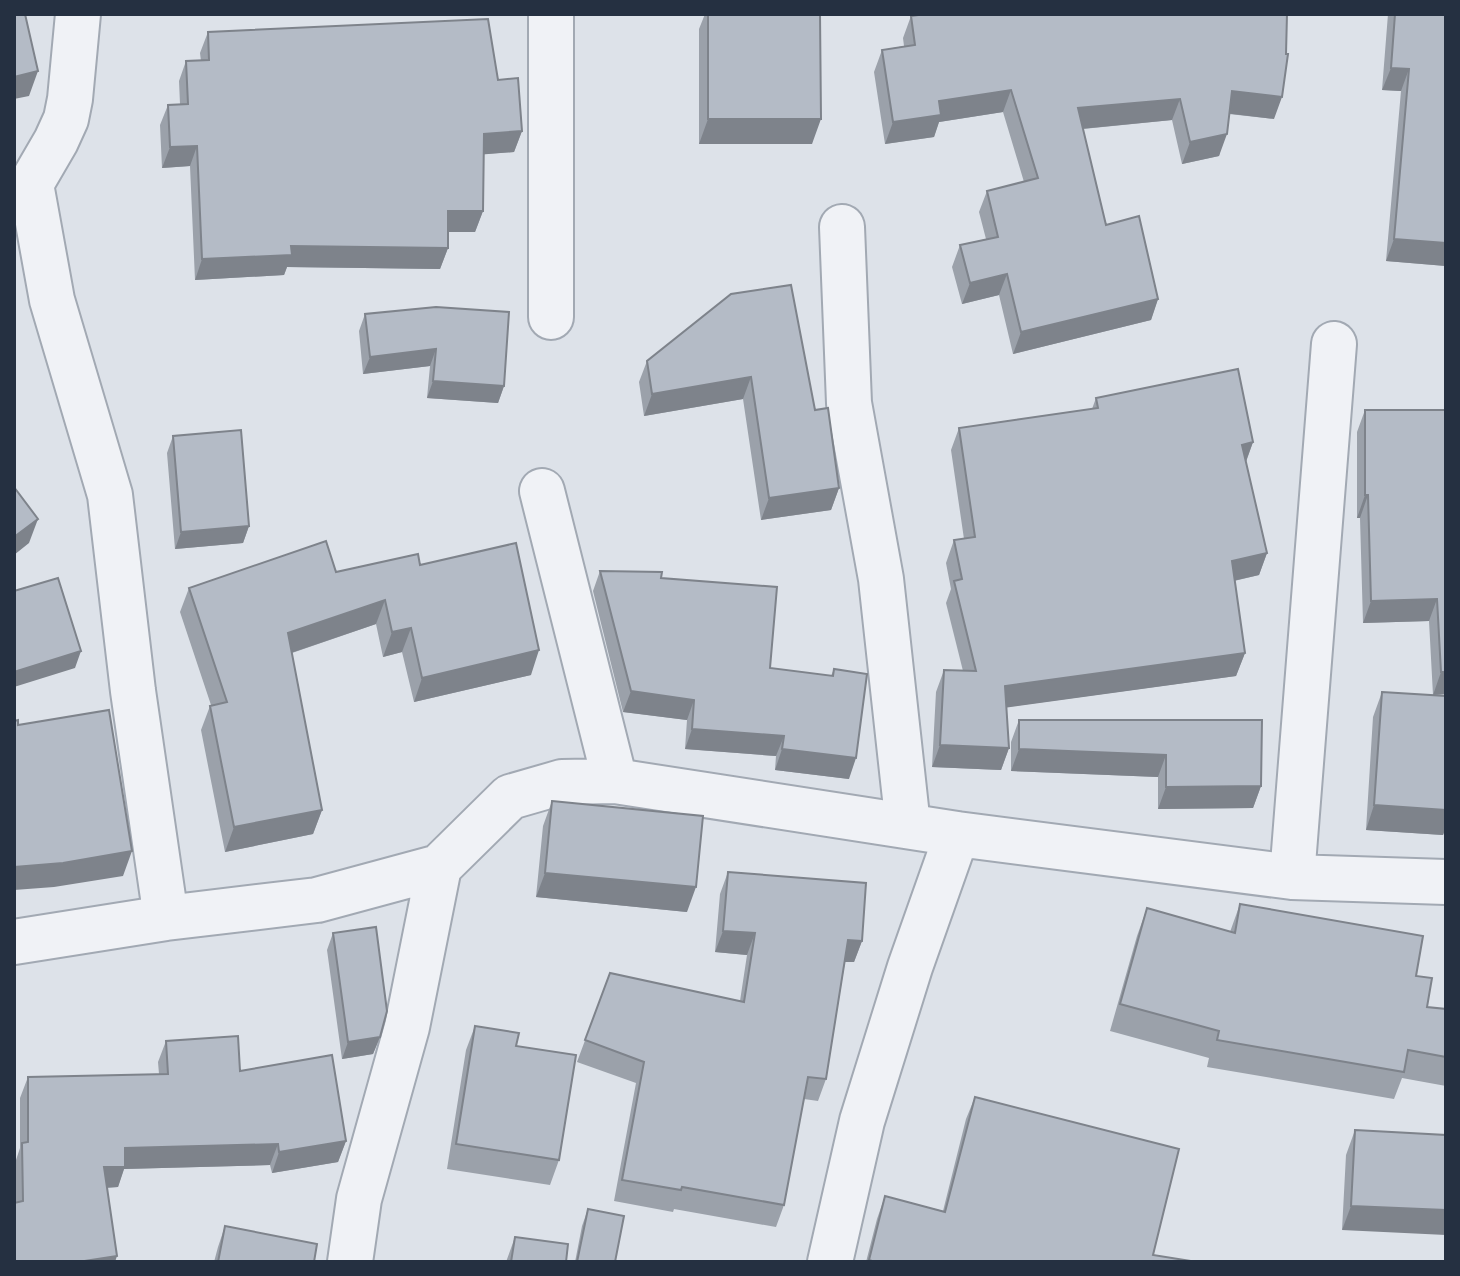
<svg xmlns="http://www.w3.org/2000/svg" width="1460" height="1276" viewBox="0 0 1460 1276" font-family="'PT Sans',sans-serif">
<rect width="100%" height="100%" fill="#dde2e9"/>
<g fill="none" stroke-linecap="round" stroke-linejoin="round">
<g stroke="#a2a9b3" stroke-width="48">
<path id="minor" d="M 31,184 L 52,300 L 110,495 L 133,691 L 166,918
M 14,198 L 31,184 L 56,141 L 66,119 L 70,99 L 78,14
M 842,227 L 849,403 L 881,579 L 908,826
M 551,317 L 551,14
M 542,491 L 615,781
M 1292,877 L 1334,344
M 14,942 L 166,918 L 317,900 L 439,867 L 510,797 L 562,782 L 615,781 L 957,834 L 1292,877 L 1446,882
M 350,1262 L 359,1199 L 407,1027 L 439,867
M 830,1262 L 862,1121 L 910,967 L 957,834"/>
</g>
<use href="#minor" stroke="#f0f2f6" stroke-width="44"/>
</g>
<path fill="#9ba1aa" d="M 705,14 L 820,14 L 812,144 L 699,144 L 699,29 Z
M 1388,14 L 1446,14 L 1446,266 L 1386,261 L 1401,91 L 1382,90 Z
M 911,16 L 1274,119 L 1229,114 L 1219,156 L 1182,164 L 1172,120 L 1083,129 L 1106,225 L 1158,299 L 1151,320 L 1013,354 L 999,295 L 962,304 L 952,267 L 960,245 L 986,239 L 979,212 L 987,191 L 1024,182 L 1003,112 L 939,122 L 934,137 L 885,144 L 874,72 L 882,50 L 904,46 L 903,38 Z
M 208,32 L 498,80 L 522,131 L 514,152 L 484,154 L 483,211 L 475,232 L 448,232 L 448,248 L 440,269 L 287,267 L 284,275 L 195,280 L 190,166 L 162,168 L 160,125 L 168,105 L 180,104 L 179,81 L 186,61 L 201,61 L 200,53 Z
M 731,294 L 815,410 L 839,488 L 831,510 L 761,520 L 743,399 L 644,416 L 639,382 L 647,361 Z
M 365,314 L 504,386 L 498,403 L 427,398 L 430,366 L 363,374 L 359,331 Z
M 1096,398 L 1253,442 L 1246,462 L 1267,553 L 1259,575 L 1234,581 L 1245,653 L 1236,676 L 1006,707 L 1009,748 L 1001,770 L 932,767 L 936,692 L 944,670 L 963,671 L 946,603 L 951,589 L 946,563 L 954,540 L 964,539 L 951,450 L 959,428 L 1092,409 Z
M 1365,410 L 1446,410 L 1446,694 L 1433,695 L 1429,621 L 1363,623 L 1360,518 L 1357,518 L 1357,432 Z
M 173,436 L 249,526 L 243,543 L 175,549 L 167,453 Z
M 420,565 L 531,675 L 414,702 L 402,652 L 383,657 L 376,624 L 292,653 L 322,810 L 313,834 L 225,852 L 201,730 L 210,706 L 211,705 L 180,612 L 189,588 Z
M 600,571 L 770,668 L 831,676 L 834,669 L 849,779 L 775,770 L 776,756 L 685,749 L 687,720 L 623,712 L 593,591 Z
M 1382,692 L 1446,696 L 1446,827 L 1443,835 L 1366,830 L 1373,717 Z
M 1019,720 L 1262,720 L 1261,786 L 1253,808 L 1158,809 L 1158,777 L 1011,771 L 1011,742 Z
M 552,801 L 687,912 L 536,897 L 543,826 Z
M 728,872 L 862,941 L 854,962 L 845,962 L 826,1079 L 818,1101 L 804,1099 L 784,1205 L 776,1227 L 674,1209 L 673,1212 L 614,1201 L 636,1083 L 577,1062 L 610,973 L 740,1001 L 747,955 L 715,952 L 720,894 Z
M 1240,904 L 1416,976 L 1427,1007 L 1446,1009 L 1446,1086 L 1402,1078 L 1394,1099 L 1207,1067 L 1209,1058 L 1110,1031 L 1137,936 L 1147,908 L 1230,932 Z
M 333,933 L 380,1037 L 373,1054 L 342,1059 L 327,950 Z
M 475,1026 L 559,1160 L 550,1185 L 447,1169 L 466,1050 Z
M 166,1041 L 240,1071 L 346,1141 L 338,1162 L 272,1173 L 270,1165 L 124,1169 L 118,1187 L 107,1188 L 16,1203 L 15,1163 L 20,1148 L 20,1098 L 28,1077 L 159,1074 L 158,1062 Z
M 975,1097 L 1153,1255 L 1197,1262 L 866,1262 L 877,1219 L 885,1196 L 943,1211 L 966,1119 Z
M 1355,1130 L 1446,1135 L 1342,1230 L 1346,1155 Z
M 588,1209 L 615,1262 L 575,1262 L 582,1226 Z
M 225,1226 L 314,1262 L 214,1262 L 218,1247 Z
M 515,1237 L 566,1262 L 506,1262 Z"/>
<path fill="#7e838b" d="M 1391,68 L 1409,69 L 1401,91 L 1382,90 Z
M 38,71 L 29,96 L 14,99 L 14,77 Z
M 1011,90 L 1003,112 L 939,122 L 934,137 L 885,144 L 893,122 L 939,101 Z
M 1232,91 L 1282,97 L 1274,119 L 1224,113 Z
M 1180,99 L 1172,120 L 1070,130 L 1078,108 Z
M 708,119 L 821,119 L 812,144 L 699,144 Z
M 522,131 L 514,152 L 476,155 L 484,134 Z
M 1227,134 L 1219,156 L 1182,164 L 1190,142 Z
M 197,146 L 190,166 L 162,168 L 170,147 Z
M 448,211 L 483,211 L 475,232 L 441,232 Z
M 1394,239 L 1446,243 L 1446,266 L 1386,261 Z
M 291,246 L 448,248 L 440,269 L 287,267 L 284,275 L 195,280 L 202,259 Z
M 1007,274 L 999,295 L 962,304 L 970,283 Z
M 1158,299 L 1151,320 L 1013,354 L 1021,332 Z
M 436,349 L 430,366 L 363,374 L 370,357 Z
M 751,377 L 743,399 L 644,416 L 652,394 Z
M 433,381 L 504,386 L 498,403 L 427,398 Z
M 1253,442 L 1245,464 L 1242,445 Z
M 839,488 L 831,510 L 761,520 L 769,498 Z
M 1365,495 L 1368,495 L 1360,518 L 1357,518 Z
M 38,519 L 29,543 L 14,555 L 14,537 Z
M 249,526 L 243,543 L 175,549 L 181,532 Z
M 1267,553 L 1259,575 L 1224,583 L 1232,561 Z
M 1437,599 L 1429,621 L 1363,623 L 1371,601 Z
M 385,600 L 376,624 L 279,657 L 288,633 Z
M 411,628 L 402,652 L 383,657 L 392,632 Z
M 539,650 L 531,675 L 414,702 L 422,678 Z
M 81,651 L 75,668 L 14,687 L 14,672 Z
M 1245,653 L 1236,676 L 996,709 L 1005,686 Z
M 1441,672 L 1446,672 L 1446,694 L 1433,695 Z
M 631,691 L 694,700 L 687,720 L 623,712 Z
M 692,729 L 784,736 L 776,756 L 685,749 Z
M 940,745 L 1009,748 L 1001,770 L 932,767 Z
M 782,749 L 856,758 L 849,779 L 775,770 Z
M 1019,749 L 1166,755 L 1158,777 L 1011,771 Z
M 1261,786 L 1253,808 L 1158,809 L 1166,787 Z
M 1374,805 L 1446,810 L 1446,827 L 1443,835 L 1366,830 Z
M 322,810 L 313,834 L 225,852 L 234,827 Z
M 132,851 L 123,876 L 54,887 L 14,890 L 14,867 Z
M 545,873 L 696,887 L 687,912 L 536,897 Z
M 723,931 L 755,933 L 747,955 L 715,952 Z
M 848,940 L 862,941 L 854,962 L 840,962 Z
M 380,1037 L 373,1054 L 342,1059 L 348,1042 Z
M 346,1141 L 338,1162 L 272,1173 L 279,1152 Z
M 278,1144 L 270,1165 L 124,1169 L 118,1187 L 97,1188 L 104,1167 L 125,1148 Z
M 1351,1206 L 1446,1210 L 1446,1235 L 1342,1230 Z
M 117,1256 L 115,1262 L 78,1262 Z"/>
<path fill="#b4bbc6" stroke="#7e838b" stroke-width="2" d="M 14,14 L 25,14 L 38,71 L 14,77 Z
M 708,14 L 820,14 L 821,119 L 708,119 Z
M 926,14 L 1287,14 L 1286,54 L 1288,54 L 1282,97 L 1232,91 L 1227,134 L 1190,142 L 1180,99 L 1078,108 L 1106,225 L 1139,216 L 1158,299 L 1021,332 L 1007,274 L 970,283 L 960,245 L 998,237 L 987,191 L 1038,178 L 1011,90 L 939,101 L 941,115 L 893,122 L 882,50 L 915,45 L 911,16 Z
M 1395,14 L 1446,14 L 1446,243 L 1394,239 L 1409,69 L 1391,68 Z
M 488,19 L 498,80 L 518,78 L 522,131 L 484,134 L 483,211 L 448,211 L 448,248 L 291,246 L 292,255 L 202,259 L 197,146 L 170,147 L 168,105 L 188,104 L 186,61 L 209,60 L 208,32 Z
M 791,285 L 815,410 L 828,408 L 839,488 L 769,498 L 751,377 L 652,394 L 647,361 L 731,294 Z
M 436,307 L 509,312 L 504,386 L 433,381 L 436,349 L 370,357 L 365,314 Z
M 1238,369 L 1253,442 L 1242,445 L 1267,553 L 1232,561 L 1245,653 L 1005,686 L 1009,748 L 940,745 L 944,670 L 976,671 L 954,581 L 962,579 L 954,540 L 975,537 L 959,428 L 1098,408 L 1096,398 Z
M 1365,410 L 1446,410 L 1446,672 L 1441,672 L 1437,599 L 1371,601 L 1368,495 L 1365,495 Z
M 241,430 L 249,526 L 181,532 L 173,436 Z
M 14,487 L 38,519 L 14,537 Z
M 326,541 L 336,572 L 418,554 L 420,565 L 516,543 L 539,650 L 422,678 L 411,628 L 392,632 L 385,600 L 288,633 L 322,810 L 234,827 L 210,706 L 227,702 L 189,588 Z
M 600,571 L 662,572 L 661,578 L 777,587 L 770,668 L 833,676 L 834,669 L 867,674 L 856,758 L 782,749 L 784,736 L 692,729 L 694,700 L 631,691 Z
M 58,578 L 81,651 L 14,672 L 14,591 Z
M 1382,692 L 1446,696 L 1446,810 L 1374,805 Z
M 109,710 L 132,851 L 63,863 L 14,867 L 14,721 L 18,720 L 18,725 Z
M 1019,720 L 1262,720 L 1261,786 L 1166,787 L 1166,755 L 1019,749 Z
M 552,801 L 703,816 L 696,887 L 545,873 Z
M 728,872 L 866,883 L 862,941 L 848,940 L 826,1079 L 808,1077 L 784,1205 L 682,1187 L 681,1190 L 622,1180 L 644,1062 L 585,1040 L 610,973 L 744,1002 L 755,933 L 723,931 Z
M 1240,904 L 1423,936 L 1416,976 L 1432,978 L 1427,1007 L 1446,1009 L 1446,1057 L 1408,1050 L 1404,1072 L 1217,1040 L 1219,1031 L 1120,1004 L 1147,908 L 1235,933 Z
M 376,927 L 387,1011 L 380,1037 L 348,1042 L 333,933 Z
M 475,1026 L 519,1033 L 516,1046 L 576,1055 L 559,1160 L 456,1144 Z
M 238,1036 L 240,1071 L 332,1055 L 346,1141 L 279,1152 L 278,1144 L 125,1148 L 125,1167 L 104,1167 L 117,1256 L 78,1262 L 14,1262 L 14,1203 L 23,1201 L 22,1143 L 28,1142 L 28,1077 L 168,1074 L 166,1041 Z
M 975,1097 L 1179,1149 L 1153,1255 L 1197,1262 L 875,1262 L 869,1260 L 885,1196 L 945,1212 Z
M 1355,1130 L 1446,1135 L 1446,1210 L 1351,1206 Z
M 588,1209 L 624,1216 L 615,1262 L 577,1262 Z
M 225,1226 L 317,1244 L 314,1262 L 218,1262 Z
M 515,1237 L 568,1244 L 566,1262 L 511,1262 Z"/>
<rect width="1460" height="1276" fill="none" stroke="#253041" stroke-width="32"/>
</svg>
